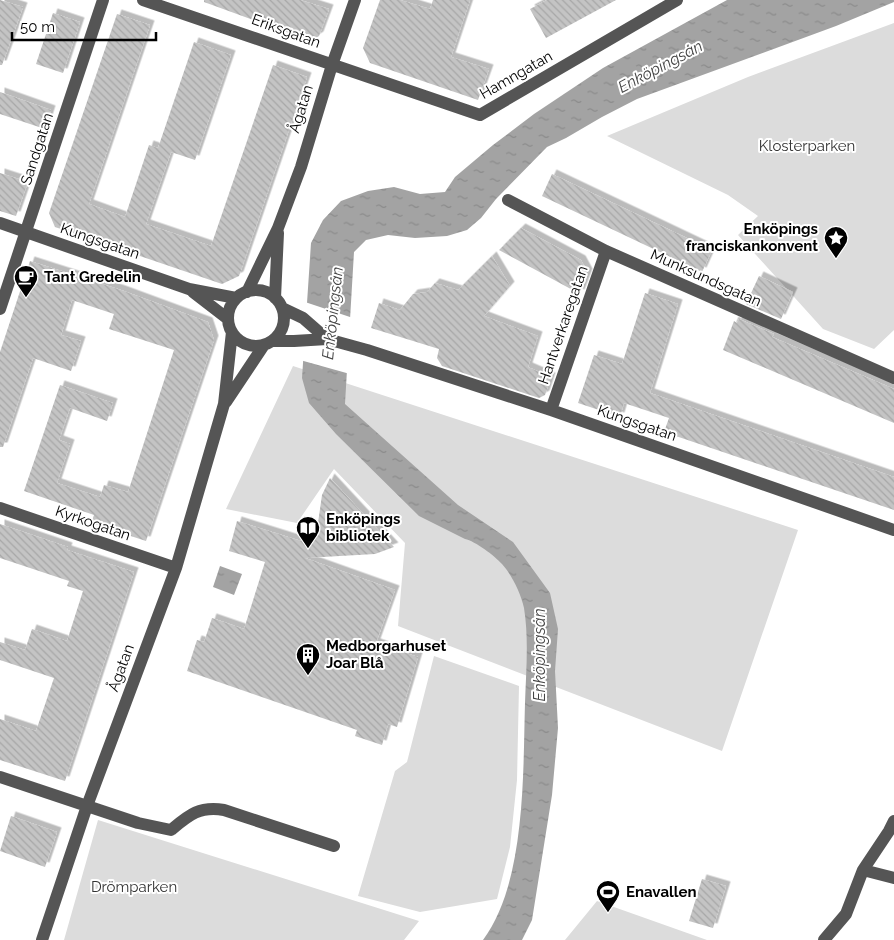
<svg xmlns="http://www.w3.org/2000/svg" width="894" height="940" viewBox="0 0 894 940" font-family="Raleway,sans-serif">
<defs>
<pattern id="water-ripples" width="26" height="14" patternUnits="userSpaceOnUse" patternTransform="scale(1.25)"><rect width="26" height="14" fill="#a3a3a3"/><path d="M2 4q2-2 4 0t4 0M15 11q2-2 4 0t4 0" fill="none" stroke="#8b8b8b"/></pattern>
<pattern id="building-back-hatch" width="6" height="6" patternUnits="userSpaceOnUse" patternTransform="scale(1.25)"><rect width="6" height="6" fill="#c4c4c4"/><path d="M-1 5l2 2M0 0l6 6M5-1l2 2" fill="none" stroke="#a7a7a7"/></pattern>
<filter id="shadow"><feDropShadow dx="4.5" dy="-4.5" stdDeviation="0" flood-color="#0004"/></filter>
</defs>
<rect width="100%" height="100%" fill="#fff"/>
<path fill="#dcdcdc" d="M 894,23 L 894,330 L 874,349 L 823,329 L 738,235 L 758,216 L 728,195 L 607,136 L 748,77 Z
M 293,366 L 798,530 L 722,751 L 398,626 L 405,543 L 334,469 L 297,523 L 226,509 Z
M 434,656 L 519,686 L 517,780 L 510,847 L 497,899 L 420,912 L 358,896 L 395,771 L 407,762 Z
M 98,820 L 419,921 L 404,940 L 64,940 Z
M 597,901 L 707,940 L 565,940 Z"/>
<path fill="url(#water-ripples)" d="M 727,0 L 894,0 L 894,2 L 836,26 L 637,99 L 602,117 L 566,138 L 547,147 L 496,199 L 481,218 L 467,230 L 447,236 L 415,238 L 388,235 L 366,240 L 354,252 L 345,404 L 458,505 L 513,542 L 550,593 L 558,629 L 555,671 L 558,728 L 552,795 L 532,920 L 522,940 L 483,940 C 526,883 523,772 525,703 C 526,672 529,639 524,608 C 521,594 512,575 502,564 C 495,556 475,541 465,539 L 419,516 L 336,434 L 309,403 L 302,378 L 311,243 L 323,220 L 341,201 L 368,191 L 394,187 L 420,194 L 445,192 L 455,177 L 493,145 L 534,114 L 603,68 Z
M 220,566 L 242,574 L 234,595 L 213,587 Z"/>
<path fill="#fff" d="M 305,302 L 353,318 L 350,374 L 300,360 Z"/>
<path fill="url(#building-back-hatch)" filter="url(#shadow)" d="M 0,0 L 23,7 L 2,65 L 0,65 Z
M 204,0 L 300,0 L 329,9 L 319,36 L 311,41 L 204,2 Z
M 380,0 L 400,0 L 430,9 L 433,0 L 470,0 L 451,57 L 489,69 L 478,100 L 370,63 L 363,48 Z
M 547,0 L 616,0 L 546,38 L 530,9 Z
M 53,13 L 80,22 L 63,73 L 36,64 Z
M 117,14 L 150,25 L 89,204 L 125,217 L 149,145 L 158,148 L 194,42 L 231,55 L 195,160 L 171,152 L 146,224 L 211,246 L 273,65 L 307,77 L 239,276 L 222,284 L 55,227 L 49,213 Z
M 0,92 L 51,110 L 45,129 L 0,114 Z
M 0,173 L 28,182 L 16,216 L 0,211 Z
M 552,174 L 712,250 L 702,272 L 542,196 Z
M 521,228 L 581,260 L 588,273 L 580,294 L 499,250 Z
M 492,256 L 510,286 L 484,316 L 538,336 L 528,367 L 551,377 L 545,395 L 539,398 L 442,366 L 437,358 L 439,349 L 371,328 L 379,303 L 400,310 L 413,294 L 427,292 L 435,283 L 458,290 Z
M 30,261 L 121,290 L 208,322 L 214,340 L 146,541 L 91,523 L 94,515 L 24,491 L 60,385 L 113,403 L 107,421 L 70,408 L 59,440 L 70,444 L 57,483 L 100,497 L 104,485 L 128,492 L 174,350 L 109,329 L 114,314 L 72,300 L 61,335 L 81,341 L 71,371 L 33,358 L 3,447 L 0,447 L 0,352 Z
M 759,276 L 793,292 L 781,319 L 746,304 Z
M 645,293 L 678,304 L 650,393 L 894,477 L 894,510 L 664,432 L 669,418 L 624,403 L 620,417 L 578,403 L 594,355 L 622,364 Z
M 739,319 L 774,334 L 772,337 L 894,389 L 894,423 L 723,350 L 734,321 L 737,323 Z
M 330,478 L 394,547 L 375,554 L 305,558 L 395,590 L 376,643 L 418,657 L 397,727 L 388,724 L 382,745 L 355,736 L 357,730 L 187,671 L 197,640 L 204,642 L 212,618 L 244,629 L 265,562 L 229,551 L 237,521 L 301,541 L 305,527 L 317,530 L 322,495 Z
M 0,524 L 68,547 L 67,550 L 134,572 L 65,781 L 0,760 L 0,719 L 36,731 L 54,678 L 0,660 L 0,642 L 25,650 L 32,629 L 67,641 L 83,591 L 67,586 L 69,581 L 0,558 Z
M 11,816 L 57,832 L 45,867 L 0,851 Z
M 702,879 L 726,886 L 713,928 L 689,921 Z"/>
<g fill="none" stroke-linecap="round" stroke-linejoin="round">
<path stroke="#555" stroke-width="12" d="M 143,0 L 480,115 L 677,0
M 508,200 L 606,251 L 894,378
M 0,223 L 189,289 L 236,298
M228 318a28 28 0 1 1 56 0a28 28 0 1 1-56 0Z
M 193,292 L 228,319
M 247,292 L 278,228 L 301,167 L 332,65 L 355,0
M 275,298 L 278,233
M 282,308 L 303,318 L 327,339
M 0,309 L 103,0
M 272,341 L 294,341 L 327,339 L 367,350 L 551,410 L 894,530
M 226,402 L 264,345
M 551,410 L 606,251
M 0,508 L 176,568
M 0,777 L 138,823 L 171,830 C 189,815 199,806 224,810 L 334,846
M 863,870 L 889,831 L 894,821
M 42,940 L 87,806 L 176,568 L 224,404 L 232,332
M 824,940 L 846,914 L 863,870 L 894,878"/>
</g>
<defs>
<g id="sight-pin" transform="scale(1.25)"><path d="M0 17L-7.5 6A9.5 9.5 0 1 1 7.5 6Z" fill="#000" stroke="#fff"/><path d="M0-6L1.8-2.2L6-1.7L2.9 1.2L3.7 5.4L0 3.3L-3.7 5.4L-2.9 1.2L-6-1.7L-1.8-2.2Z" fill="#fff"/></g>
<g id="cafe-pin" transform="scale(1.25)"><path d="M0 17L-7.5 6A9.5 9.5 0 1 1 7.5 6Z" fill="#000" stroke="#fff"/><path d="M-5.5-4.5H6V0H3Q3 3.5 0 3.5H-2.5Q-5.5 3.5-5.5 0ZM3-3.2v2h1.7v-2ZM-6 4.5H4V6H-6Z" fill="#fff"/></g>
<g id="library-pin" transform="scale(1.25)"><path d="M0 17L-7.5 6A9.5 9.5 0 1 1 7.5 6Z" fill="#000" stroke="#fff"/><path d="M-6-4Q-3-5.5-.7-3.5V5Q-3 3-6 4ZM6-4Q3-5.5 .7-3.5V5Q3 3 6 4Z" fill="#fff"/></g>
<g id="building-pin" transform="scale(1.25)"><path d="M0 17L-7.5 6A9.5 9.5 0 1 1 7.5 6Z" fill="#000" stroke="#fff"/><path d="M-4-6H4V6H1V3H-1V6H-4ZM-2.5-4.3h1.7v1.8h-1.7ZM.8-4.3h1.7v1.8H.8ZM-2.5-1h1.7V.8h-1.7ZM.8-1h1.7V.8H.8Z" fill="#fff"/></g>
<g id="stadium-pin" transform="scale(1.25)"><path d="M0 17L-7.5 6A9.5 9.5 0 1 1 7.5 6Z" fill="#000" stroke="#fff"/><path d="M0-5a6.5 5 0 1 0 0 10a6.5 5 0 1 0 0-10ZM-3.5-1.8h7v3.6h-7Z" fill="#fff"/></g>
</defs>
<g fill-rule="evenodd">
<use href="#sight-pin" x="836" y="238"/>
<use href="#cafe-pin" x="26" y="277"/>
<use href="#library-pin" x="308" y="528"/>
<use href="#building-pin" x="308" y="655"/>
<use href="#stadium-pin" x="608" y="892"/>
</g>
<g text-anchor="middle" stroke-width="4" stroke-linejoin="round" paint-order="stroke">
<g font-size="15" fill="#000" stroke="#fff">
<text transform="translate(286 31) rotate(20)" y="5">Eriksgatan</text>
<text transform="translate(516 75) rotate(-30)" y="5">Hamngatan</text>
<text transform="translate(301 109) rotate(-73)" y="5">Ågatan</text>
<text transform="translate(37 149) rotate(-72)" y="5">Sandgatan</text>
<text transform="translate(100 241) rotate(19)" y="5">Kungsgatan</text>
<text transform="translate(706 278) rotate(24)" y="5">Munksundsgatan</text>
<text transform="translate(563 325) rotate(-71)" y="5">Hantverkaregatan</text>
<text transform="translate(637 423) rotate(19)" y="5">Kungsgatan</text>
<text transform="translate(93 523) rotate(19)" y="5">Kyrkogatan</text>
<text transform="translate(121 668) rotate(-70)" y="5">Ågatan</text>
</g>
<g font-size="15" fill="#333" stroke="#fff">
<text x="807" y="151">Klosterparken</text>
<text x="134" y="892">Drömparken</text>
</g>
<g font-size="15" font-weight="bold" fill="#000" stroke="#fff" text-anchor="start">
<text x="818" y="234" text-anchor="end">Enköpings<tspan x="818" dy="17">franciskankonvent</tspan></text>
<text x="44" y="282">Tant Gredelin</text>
<text x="326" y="524">Enköpings<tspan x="326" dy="17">bibliotek</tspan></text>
<text x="326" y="651">Medborgarhuset<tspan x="326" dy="17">Joar Blå</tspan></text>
<text x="626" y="897">Enavallen</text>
</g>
<g font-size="16" font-style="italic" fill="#444" stroke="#fff">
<text transform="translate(660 66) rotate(-28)" y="6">Enköpingsån</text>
<text transform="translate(332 313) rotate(-84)" y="6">Enköpingsån</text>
<text transform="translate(539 655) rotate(-90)" y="6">Enköpingsån</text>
</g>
</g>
<path d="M12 32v8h144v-8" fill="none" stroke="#000000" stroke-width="2.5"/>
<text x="20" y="32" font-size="15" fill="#000000" stroke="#ffffff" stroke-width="4" paint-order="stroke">50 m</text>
</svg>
